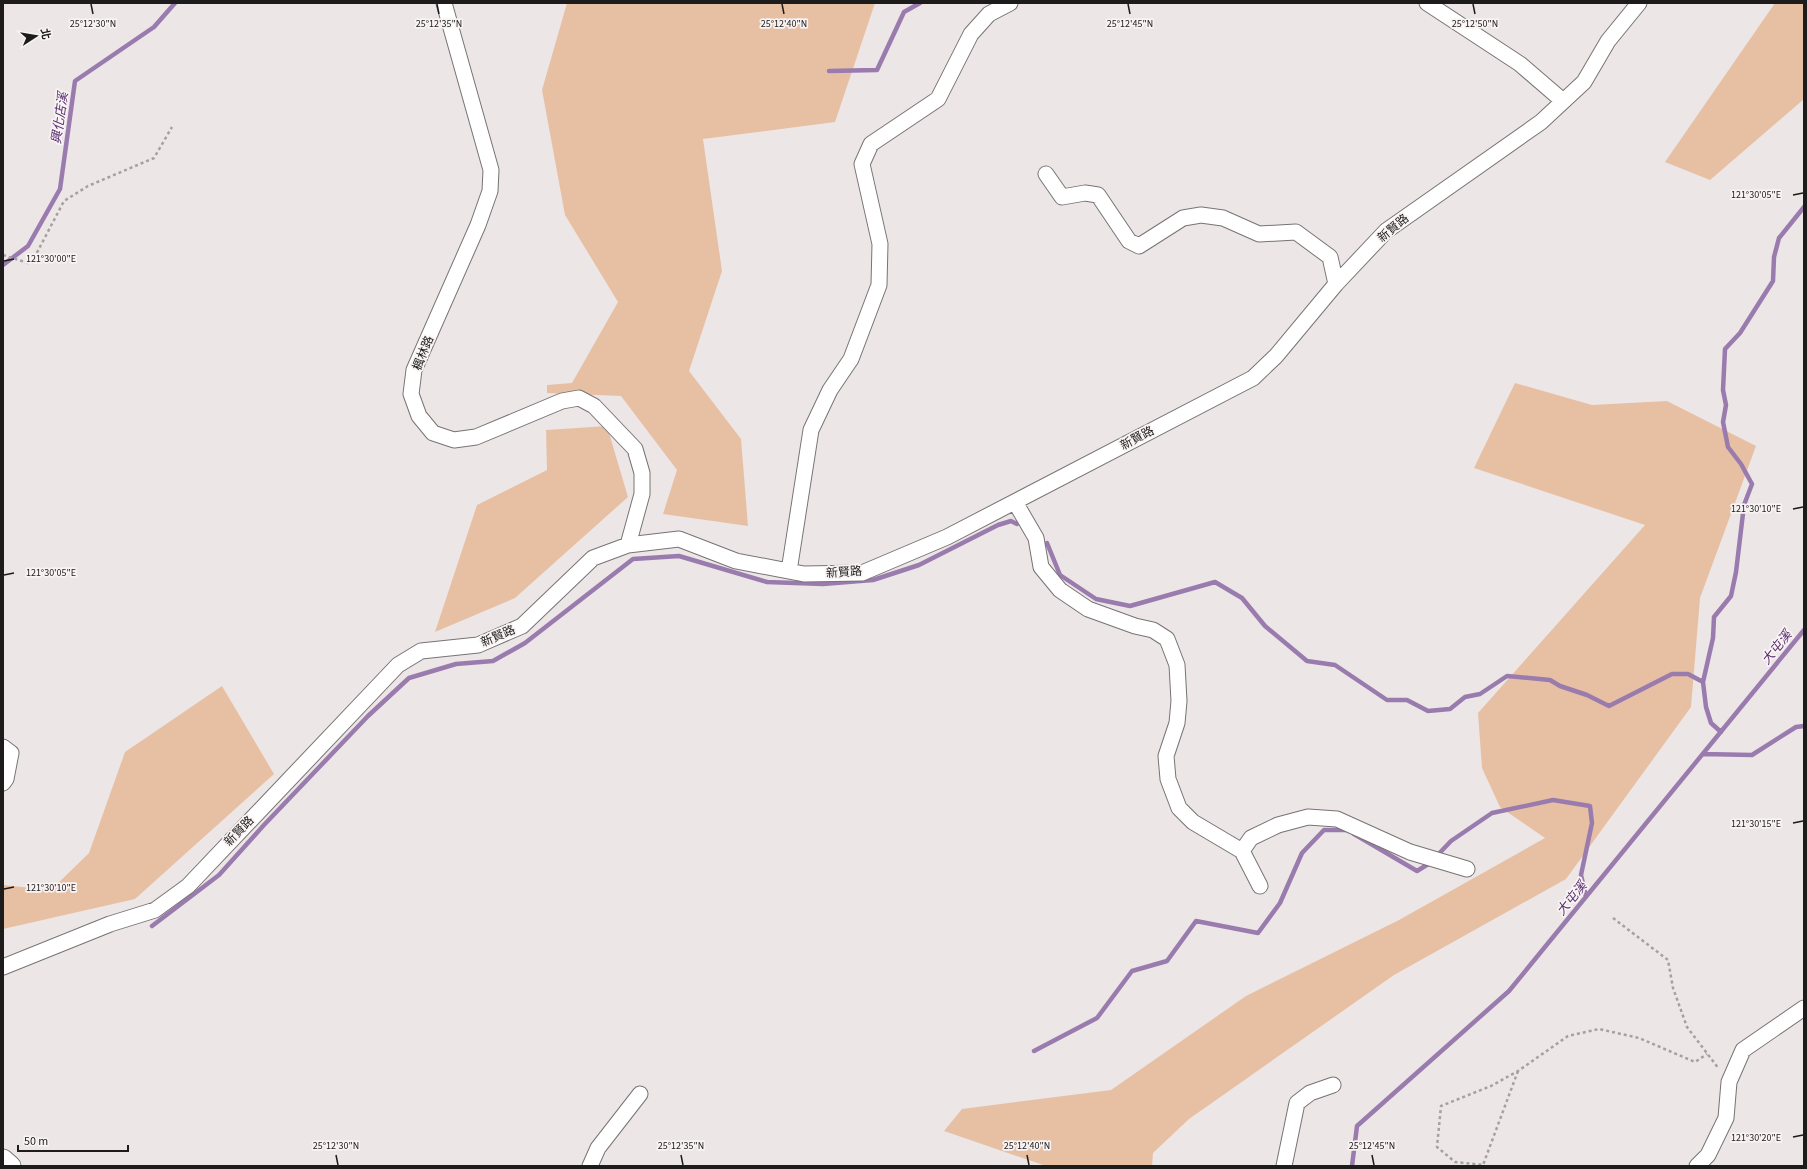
<svg xmlns="http://www.w3.org/2000/svg" width="1807" height="1169" viewBox="0 0 1807 1169" font-family="'Source Sans 3','Noto Sans TC',sans-serif">
<rect width="100%" height="100%" fill="#ece6e7"/>
<path fill="#e7c0a4" d="M 567,3 L 875,3 L 835,122 L 703,139 L 722,271 L 689,371 L 741,439 L 748,526 L 663,514 L 677,470 L 621,396 L 547,393 L 547,385 L 572,383 L 618,302 L 565,215 L 542,90 Z
M 1775,3 L 1804,3 L 1804,99 L 1710,180 L 1665,162 Z
M 1515,383 L 1592,405 L 1667,401 L 1756,446 L 1700,598 L 1691,707 L 1566,879 L 1394,975 L 1189,1119 L 1153,1153 L 1152,1166 L 1046,1166 L 944,1131 L 962,1109 L 1111,1090 L 1246,996 L 1399,920 L 1545,838 L 1500,807 L 1482,768 L 1478,713 L 1645,525 L 1474,468 Z
M 607,426 L 628,497 L 515,598 L 435,632 L 477,505 L 547,470 L 546,430 Z
M 222,686 L 274,774 L 135,899 L 3,929 L 3,885 L 51,890 L 89,853 L 125,752 Z"/>
<g fill="none" stroke-linecap="round" stroke-linejoin="round">
<path stroke="#9a7bae" stroke-width="4.5" d="M 829,71 L 877,70 L 904,12 L 920,3
M 3,265 L 28,246 L 60,189 L 75,81 L 154,27 L 175,3
M 1047,543 L 1060,575 L 1096,599 L 1130,606 L 1215,582 L 1242,598 L 1265,626 L 1307,661 L 1335,665 L 1387,700 L 1407,700 L 1428,711 L 1450,709 L 1465,697 L 1480,694 L 1507,676 L 1550,680 L 1560,686 L 1587,695 L 1609,706 L 1672,674 L 1688,674 L 1703,682 L 1706,707 L 1711,723 L 1721,732
M 1703,682 L 1713,638 L 1714,617 L 1731,596 L 1736,572 L 1744,505 L 1752,484 L 1741,464 L 1728,447 L 1723,422 L 1726,405 L 1723,390 L 1725,349 L 1740,333 L 1773,281 L 1774,257 L 1779,238 L 1804,207
M 1703,754 L 1752,755 L 1796,727 L 1804,726
M 1354,834 L 1417,871 L 1430,863 L 1451,841 L 1492,813 L 1553,800 L 1590,806 L 1592,823 L 1581,875 L 1586,897
M 152,926 L 219,875 L 263,826 L 368,716 L 409,678 L 456,664 L 493,661 L 525,643 L 633,559 L 679,556 L 767,582 L 823,584 L 873,580 L 919,565 L 998,525 L 1011,521 L 1017,524
M 1034,1051 L 1097,1018 L 1132,971 L 1167,961 L 1196,921 L 1258,933 L 1280,903 L 1302,853 L 1324,830 L 1346,830
M 1352,1166 L 1357,1126 L 1509,991 L 1804,630"/>
<g stroke="#787374" stroke-width="17">
<path id="minor" d="M 444,3 L 491,170 L 490,191 L 478,225 L 414,370 L 411,394 L 419,416 L 433,433 L 454,440 L 476,437 L 562,401 L 579,398 L 594,406 L 635,449 L 642,473 L 642,494 L 628,545
M 1427,3 L 1520,64 L 1563,101
M 1046,174 L 1062,197 L 1085,193 L 1098,195 L 1129,241 L 1139,246 L 1183,218 L 1201,215 L 1223,218 L 1259,234 L 1296,232 L 1330,257 L 1336,284
M 1015,502 L 1036,538 L 1041,567 L 1060,590 L 1088,609 L 1135,626 L 1153,630 L 1167,639 L 1177,665 L 1179,701 L 1177,723 L 1166,756 L 1168,779 L 1179,808 L 1193,822 L 1242,851 L 1260,886
M 789,571 L 811,430 L 830,390 L 851,359 L 879,285 L 880,244 L 862,164 L 871,144 L 938,99 L 971,34 L 989,14 L 1010,3
M 3,747 L 11,753 L 6,779 L 3,783
M 1242,851 L 1251,838 L 1278,825 L 1308,817 L 1337,819 L 1410,852 L 1467,869
M 3,967 L 110,924 L 155,910 L 188,886 L 398,665 L 421,651 L 478,645 L 522,626 L 593,558 L 628,545 L 679,539 L 736,561 L 804,574 L 862,573 L 947,537 L 1253,378 L 1276,356 L 1336,284 L 1386,231 L 1541,122 L 1584,82 L 1608,41 L 1639,3
M 590,1166 L 598,1148 L 640,1094
M 1284,1166 L 1297,1103 L 1310,1093 L 1333,1085
M 1697,1166 L 1708,1155 L 1726,1118 L 1729,1082 L 1743,1050 L 1804,1008"/>
</g>
<g stroke="#787374" stroke-width="21">
<path id="major" d="M 3,1159 L 11,1166"/>
</g>
<path stroke="#a5a0a1" stroke-width="2.5" stroke-dasharray="3 3" stroke-linecap="butt" d="M 3,255 L 31,264 L 64,201 L 88,186 L 154,158 L 172,127
M 1613,918 L 1668,960 L 1673,988 L 1687,1027 L 1719,1069
M 1518,1071 L 1483,1165 L 1455,1162 L 1437,1147 L 1441,1106 L 1491,1086 L 1518,1071 L 1568,1036 L 1599,1029 L 1639,1038 L 1695,1062 L 1707,1054"/>
<use href="#minor" stroke="#fff" stroke-width="15"/>
<use href="#major" stroke="#fff" stroke-width="19"/>
</g>
<path fill="none" stroke="#1d1b1b" stroke-width="1.5" d="M 91,4 L 93,14M 437,4 L 439,14M 782,4 L 784,14M 1128,4 L 1130,14M 1473,4 L 1475,14M 1793,195 L 1803,193M 4,261 L 14,259M 1793,509 L 1803,507M 4,575 L 14,573M 1793,823 L 1803,821M 4,889 L 14,887M 1793,1137 L 1803,1135M 336,1155 L 338,1165M 681,1155 L 683,1165M 1027,1155 L 1029,1165M 1372,1155 L 1374,1165"/>
<g text-anchor="middle" stroke-width="3.5" stroke-linejoin="round" paint-order="stroke">
<g font-size="12" fill="#1d1b1b" stroke="#f9f3f4">
<text transform="translate(1393 228) rotate(-40)" y="4">新賢路</text>
<text transform="translate(423 353) rotate(-68)" y="4">楓林路</text>
<text transform="translate(1137 438) rotate(-28)" y="4">新賢路</text>
<text transform="translate(844 572) rotate(-4)" y="4">新賢路</text>
<text transform="translate(498 636) rotate(-23)" y="4">新賢路</text>
<text transform="translate(239 831) rotate(-46)" y="4">新賢路</text>
</g>
<g font-size="13" font-style="italic" fill="#562d6d" stroke="#f9f3f4">
<text transform="translate(59 118) rotate(-82)" y="5">興化店溪</text>
<text transform="translate(1776 647) rotate(-51)" y="5">大屯溪</text>
<text transform="translate(1571 898) rotate(-51)" y="5">大屯溪</text>
</g>
</g>
<g font-size="10" text-anchor="middle" fill="#1d1b1b" stroke="#f9f3f4" stroke-width="3.5" stroke-linejoin="round" paint-order="stroke">
<text x="93" y="27">25°12'30"N</text>
<text x="439" y="27">25°12'35"N</text>
<text x="784" y="27">25°12'40"N</text>
<text x="1130" y="27">25°12'45"N</text>
<text x="1475" y="27">25°12'50"N</text>
<text x="1756" y="198">121°30'05"E</text>
<text x="51" y="262">121°30'00"E</text>
<text x="1756" y="512">121°30'10"E</text>
<text x="51" y="576">121°30'05"E</text>
<text x="1756" y="827">121°30'15"E</text>
<text x="51" y="891">121°30'10"E</text>
<text x="1756" y="1141">121°30'20"E</text>
<text x="336" y="1149">25°12'30"N</text>
<text x="681" y="1149">25°12'35"N</text>
<text x="1027" y="1149">25°12'40"N</text>
<text x="1372" y="1149">25°12'45"N</text>
</g>
<rect width="1807" height="1169" fill="none" stroke="#1d1b1b" stroke-width="8"/>
<g transform="translate(36 36) rotate(78)" stroke="#f9f3f4" stroke-width="3" paint-order="stroke">
<path d="M0-3L7 15L0 10L-7 15Z" fill="#1d1b1b"/>
<text y="-6" font-size="11" font-weight="bold" text-anchor="middle" fill="#1d1b1b">北</text>
</g>
<path d="M18 1145v6h110v-6" fill="none" stroke="#1d1b1b" stroke-width="2"/>
<text x="24" y="1145" font-size="12" fill="#1d1b1b" stroke="#f9f3f4" stroke-width="3" paint-order="stroke">50 m</text>
</svg>
